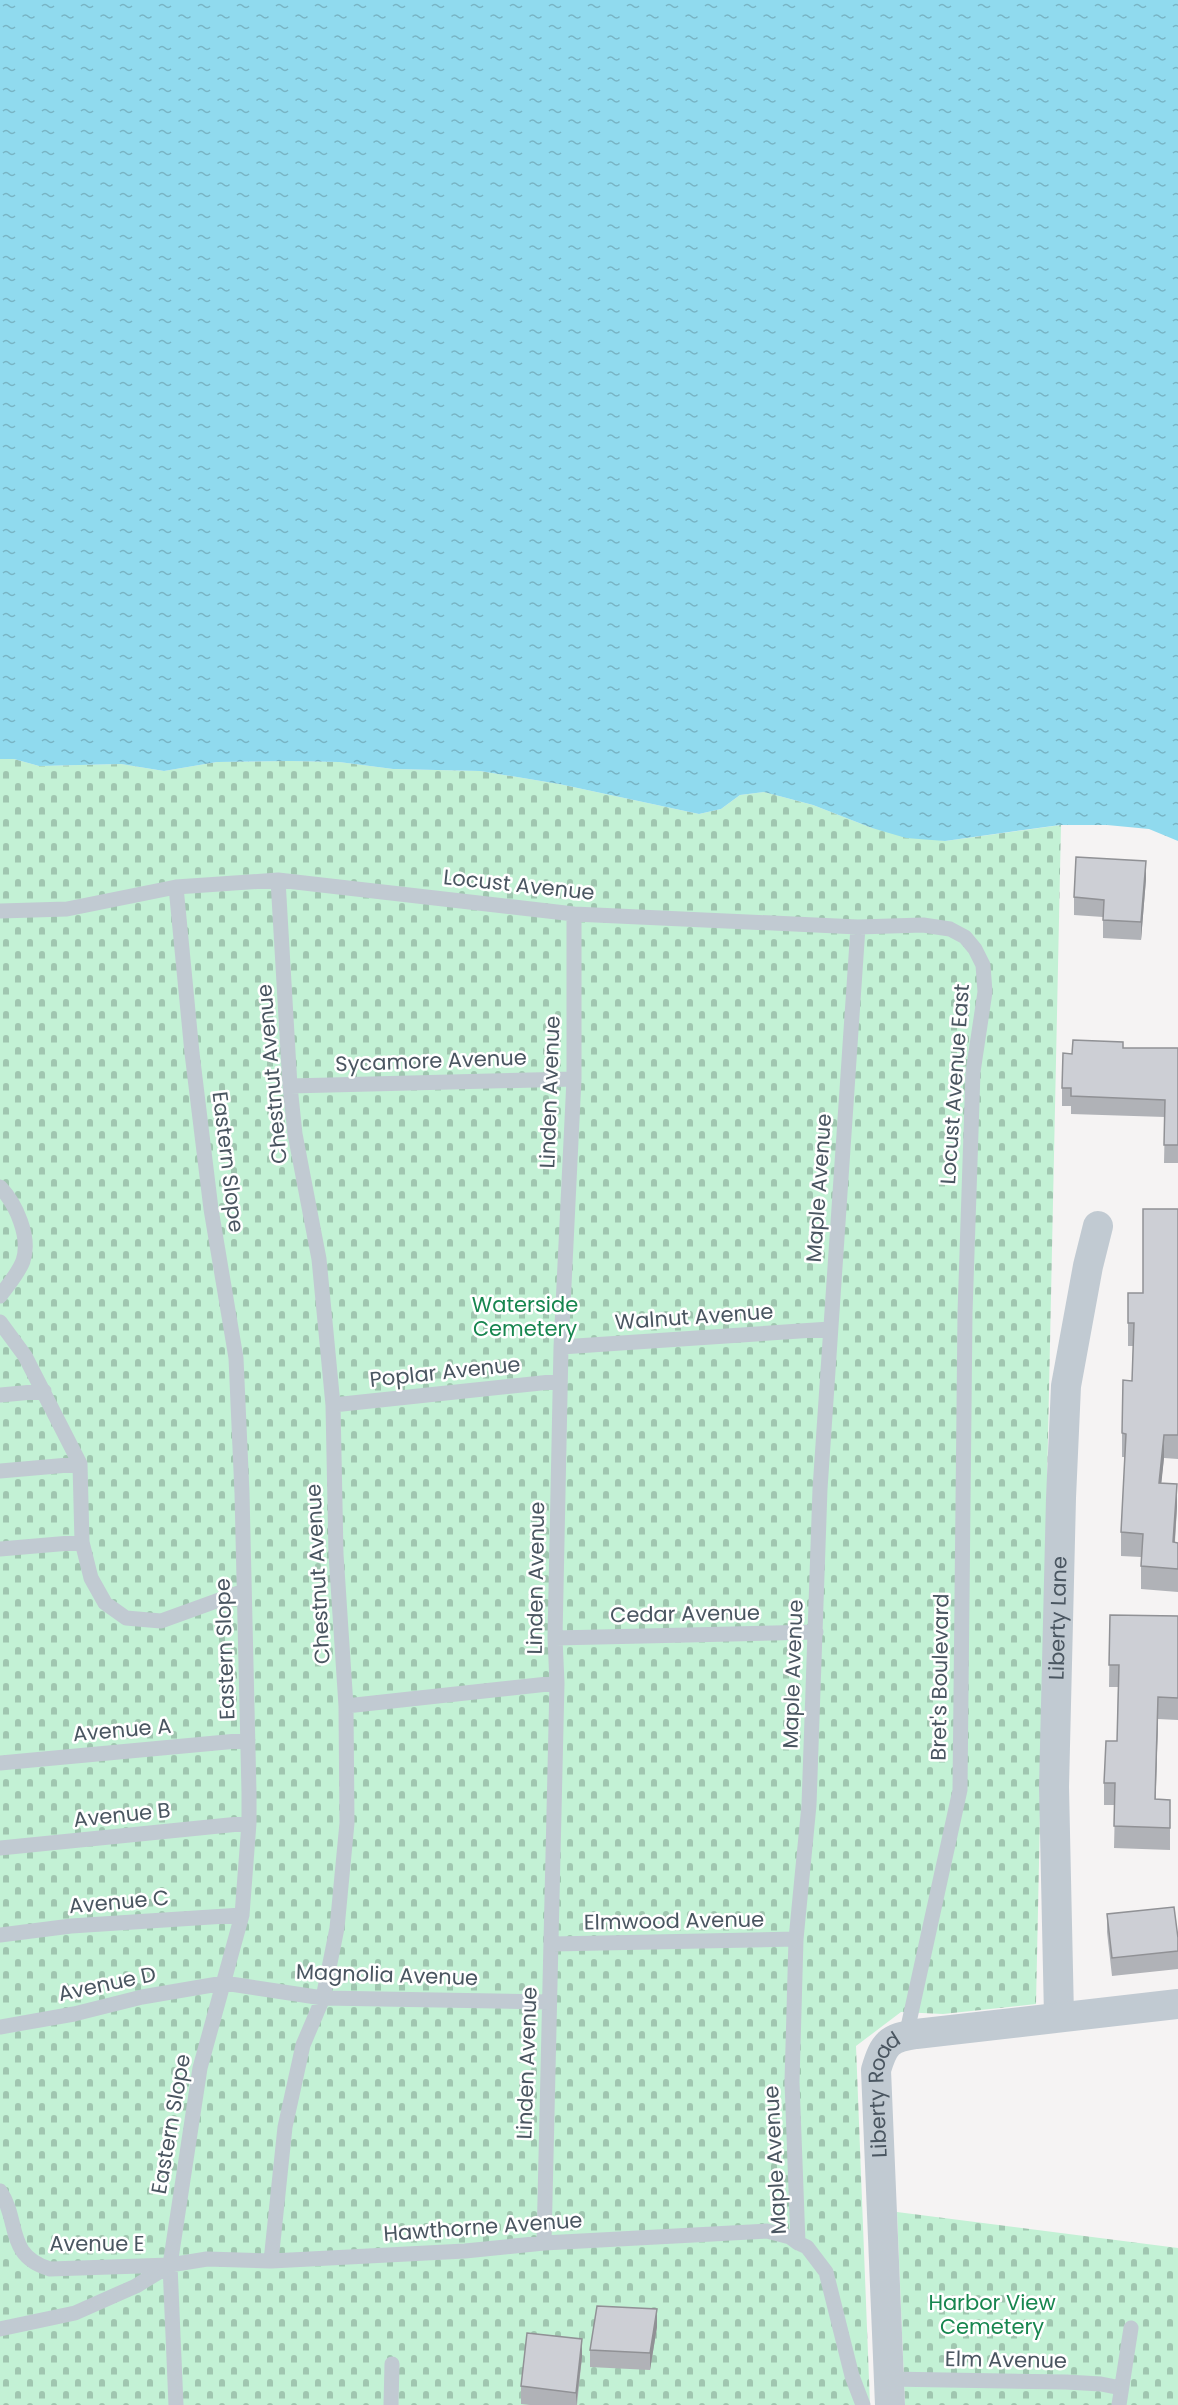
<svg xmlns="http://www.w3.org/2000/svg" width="1178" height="2405" viewBox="0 0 1178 2405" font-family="Poppins,sans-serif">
<defs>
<pattern id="cemetery-stones" width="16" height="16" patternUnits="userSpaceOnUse" patternTransform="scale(1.5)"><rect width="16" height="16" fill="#c3f1d5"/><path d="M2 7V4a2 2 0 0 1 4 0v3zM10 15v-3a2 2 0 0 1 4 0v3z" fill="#a0c6b0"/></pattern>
<pattern id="water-ripples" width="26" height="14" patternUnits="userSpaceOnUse" patternTransform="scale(1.5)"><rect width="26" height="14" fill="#90daee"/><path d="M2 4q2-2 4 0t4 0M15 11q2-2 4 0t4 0" fill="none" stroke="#78b4c4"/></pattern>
</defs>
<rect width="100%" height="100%" fill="#f5f3f3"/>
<path fill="url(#cemetery-stones)" d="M 0,759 L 14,759 L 39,766 L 121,764 L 164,771 L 217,762 L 289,761 L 339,762 L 393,769 L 480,771 L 559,784 L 699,814 L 721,809 L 740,795 L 764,792 L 813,805 L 872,828 L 945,841 L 1061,825 L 1036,2004 L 943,2014 L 901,2012 L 856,2046 L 870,2405 L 0,2405 Z
M 897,2212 L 1178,2248 L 1178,2405 L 905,2405 Z"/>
<path fill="url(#water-ripples)" d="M 0,0 L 1178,0 L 1178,841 L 1149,829 L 1107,825 L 1060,825 L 945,841 L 906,838 L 872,828 L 813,805 L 764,792 L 740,795 L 721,809 L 699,814 L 559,784 L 480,771 L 393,769 L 339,762 L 289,761 L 217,762 L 164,771 L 121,764 L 39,766 L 14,759 L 0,759 Z"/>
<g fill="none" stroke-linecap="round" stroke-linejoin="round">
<path stroke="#c1cad2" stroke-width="15" d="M 0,911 L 67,909 L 176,887 L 278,880 L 574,914 L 858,927 L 923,925 L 950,929 L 965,937 L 975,949 L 983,965 L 985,992 L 973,1072 L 965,1313 L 960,1790 L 906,2036
M 858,927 L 820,1489 L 809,1805 L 796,1939 L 792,2082 L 798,2243 L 807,2247 L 826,2272 L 852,2376 L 863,2405
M 290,1086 L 574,1079
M 0,1187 C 16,1204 31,1237 23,1261 C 18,1274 8,1285 0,1296
M 0,1322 L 25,1356 L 80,1464 L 82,1542 L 91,1578 L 105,1603 L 126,1618 L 161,1621 L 244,1591
M 561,1347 L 830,1329
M 0,1395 L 44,1391
M 333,1405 L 560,1381
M 0,1471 L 80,1464
M 0,1549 L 82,1542
M 555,1638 L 816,1632
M 346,1706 L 557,1683
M 0,1763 L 248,1740
M 0,1848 L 249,1823
M 0,1935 L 71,1926 L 242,1915
M 552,1944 L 796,1939
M 0,2027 L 74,2014 L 142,1997 L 224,1983 L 323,1998 L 549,2002
M 0,2191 C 20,2220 5,2256 50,2269 L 170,2265 L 207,2259 L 271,2261 L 465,2251 L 544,2243 L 767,2231 L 790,2237 L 798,2243
M 544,2243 L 557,1683 L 555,1638 L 561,1347 L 574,1079 L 574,914
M 271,2261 L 285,2127 L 303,2045 L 323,1998 L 337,1928 L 347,1823 L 346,1706 L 336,1554 L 333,1405 L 319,1259 L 295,1134 L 290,1086 L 278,880
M 0,2329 L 75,2313 L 136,2286 L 167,2267
M 889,2379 L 1066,2382 L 1101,2384 L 1121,2388
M 176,2405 L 170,2265 L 200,2068 L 242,1915 L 249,1823 L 249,1793 L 242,1493 L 236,1358 L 211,1209 L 192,1053 L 176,887
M 391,2405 L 392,2364
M 1119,2405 L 1131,2328"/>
<g stroke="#c1cad2" stroke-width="30">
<path id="s1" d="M 1059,2016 L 1054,1787 L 1061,1498 L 1066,1386 L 1088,1266 L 1098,1226"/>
<path id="s2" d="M 890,2405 L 876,2070 C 884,2043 889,2038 916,2034 L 1178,2004"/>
</g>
</g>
<path fill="#b0b2b7" d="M 1146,879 L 1141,940 L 1103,938 L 1103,917 L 1074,915 L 1074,897 Z
M 1123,1048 L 1178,1048 L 1178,1163 L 1164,1163 L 1165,1117 L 1071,1114 L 1071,1106 L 1062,1106 L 1062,1088 L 1072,1054 Z
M 1178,1231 L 1178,1459 L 1164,1458 L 1161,1483 L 1177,1507 L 1175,1542 L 1178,1543 L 1178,1592 L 1141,1589 L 1141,1557 L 1121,1556 L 1121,1532 L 1125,1457 L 1122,1457 L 1122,1433 L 1132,1381 L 1133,1346 L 1128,1346 L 1128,1293 L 1143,1293 Z
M 1110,1615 L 1178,1616 L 1178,1720 L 1158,1719 L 1155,1799 L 1170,1800 L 1170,1850 L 1114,1848 L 1115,1805 L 1104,1805 L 1104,1783 L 1117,1741 L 1118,1687 L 1109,1687 Z
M 1107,1914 L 1178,1938 L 1178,1969 L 1112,1976 L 1107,1932 Z
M 657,2327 L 650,2370 L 590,2367 L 590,2350 Z
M 582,2357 L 577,2405 L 530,2405 L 521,2404 L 521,2386 Z"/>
<path fill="#909195" d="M 1146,861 L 1146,879 L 1141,940 L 1141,922 Z
M 1164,1435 L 1164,1458 L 1159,1506 L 1159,1483 Z
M 1177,1484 L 1177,1507 L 1173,1566 L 1173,1542 Z
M 1158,1697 L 1158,1719 L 1155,1821 L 1155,1799 Z
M 657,2309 L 657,2327 L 650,2370 L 650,2353 Z
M 582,2339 L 582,2357 L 576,2405 L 576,2393 Z"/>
<path fill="#cdcfd5" stroke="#909195" stroke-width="1.5" d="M 1076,857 L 1146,861 L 1141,922 L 1103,920 L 1104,900 L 1074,897 Z
M 1073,1040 L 1123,1042 L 1123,1048 L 1178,1048 L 1178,1145 L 1164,1145 L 1165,1100 L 1071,1096 L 1071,1088 L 1062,1088 L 1063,1053 L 1072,1054 Z
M 1143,1209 L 1178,1209 L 1178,1435 L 1164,1435 L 1159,1483 L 1177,1484 L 1173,1542 L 1178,1543 L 1178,1569 L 1141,1566 L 1143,1534 L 1121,1532 L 1126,1434 L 1122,1433 L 1123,1380 L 1132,1381 L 1134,1323 L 1128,1323 L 1128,1293 L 1143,1293 Z
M 1110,1615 L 1178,1616 L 1178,1698 L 1158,1697 L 1155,1799 L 1170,1800 L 1170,1828 L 1114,1826 L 1115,1783 L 1104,1783 L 1106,1741 L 1117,1741 L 1119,1665 L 1109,1665 Z
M 1174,1907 L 1178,1938 L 1178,1951 L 1112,1958 L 1107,1914 Z
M 597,2306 L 657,2309 L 650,2353 L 590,2350 Z
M 527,2333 L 582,2339 L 576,2393 L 521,2386 Z"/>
<g text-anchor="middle" stroke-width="5" stroke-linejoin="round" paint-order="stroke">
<g font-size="21" fill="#4a5661" stroke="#fff">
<text transform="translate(519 885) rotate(6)" y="7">Locust Avenue</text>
<text transform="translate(431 1061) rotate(-2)" y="7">Sycamore Avenue</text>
<text transform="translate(272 1074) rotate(-95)" y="7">Chestnut Avenue</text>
<text transform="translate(955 1084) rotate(-86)" y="7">Locust Avenue East</text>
<text transform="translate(550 1092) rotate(-88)" y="7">Linden Avenue</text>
<text transform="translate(228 1162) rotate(83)" y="7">Eastern Slope</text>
<text transform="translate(819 1188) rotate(-86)" y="7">Maple Avenue</text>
<text transform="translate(694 1317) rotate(-4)" y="7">Walnut Avenue</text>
<text transform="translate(445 1372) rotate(-6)" y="7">Poplar Avenue</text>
<text transform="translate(318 1574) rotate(-93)" y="7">Chestnut Avenue</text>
<text transform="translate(536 1578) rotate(-89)" y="7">Linden Avenue</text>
<text transform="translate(685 1614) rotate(-1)" y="7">Cedar Avenue</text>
<text dy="7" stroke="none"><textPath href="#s1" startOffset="398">Liberty Lane</textPath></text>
<text transform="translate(225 1649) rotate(-92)" y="7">Eastern Slope</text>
<text transform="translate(793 1674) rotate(-88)" y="7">Maple Avenue</text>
<text transform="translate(940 1677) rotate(-89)" y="7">Bret's Boulevard</text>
<text transform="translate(122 1730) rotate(-5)" y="7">Avenue A</text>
<text transform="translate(122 1815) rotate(-6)" y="7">Avenue B</text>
<text transform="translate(119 1902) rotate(-5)" y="7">Avenue C</text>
<text transform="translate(674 1921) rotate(-1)" y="7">Elmwood Avenue</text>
<text transform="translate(387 1975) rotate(2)" y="7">Magnolia Avenue</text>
<text transform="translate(107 1984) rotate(-12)" y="7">Avenue D</text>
<text transform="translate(527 2063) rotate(-88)" y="7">Linden Avenue</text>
<text dy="7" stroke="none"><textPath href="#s2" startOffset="312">Liberty Road</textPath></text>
<text transform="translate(171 2124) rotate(-80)" y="7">Eastern Slope</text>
<text transform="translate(775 2160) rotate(-93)" y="7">Maple Avenue</text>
<text transform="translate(483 2227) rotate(-4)" y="7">Hawthorne Avenue</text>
<text x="97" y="2251">Avenue E</text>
<text transform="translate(1006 2360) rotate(1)" y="7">Elm Avenue</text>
</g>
<g font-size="21" fill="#17864f" stroke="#fff">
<text x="525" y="1312">Waterside<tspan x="525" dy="24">Cemetery</tspan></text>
<text x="992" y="2310">Harbor View<tspan x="992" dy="24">Cemetery</tspan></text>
</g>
</g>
</svg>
